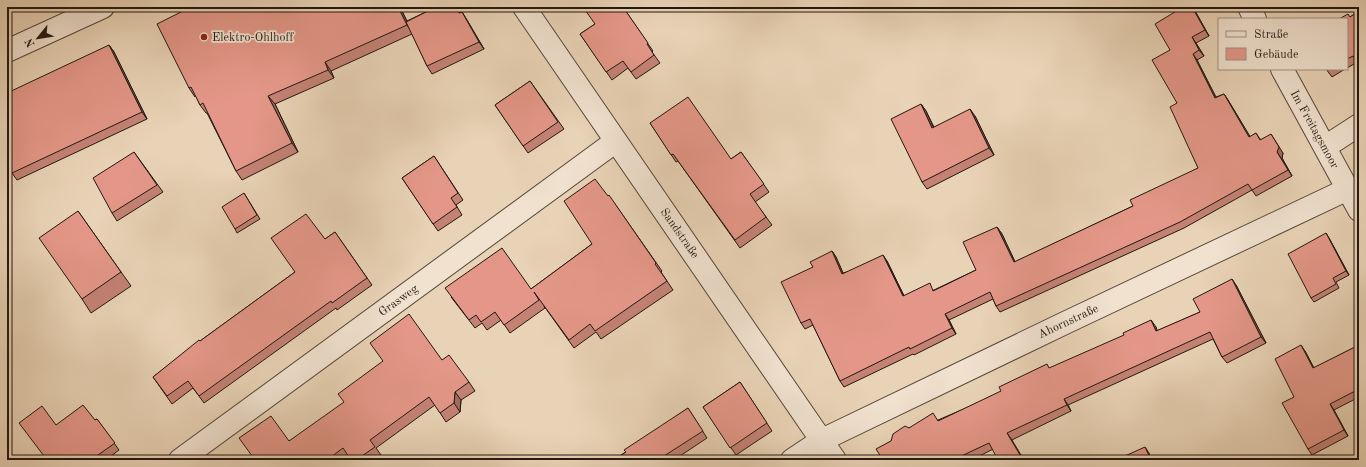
<svg xmlns="http://www.w3.org/2000/svg" width="1366" height="467" viewBox="0 0 1366 467" font-family="'Old Standard TT',serif">
<rect width="100%" height="100%" fill="#e9d3b6"/>
<filter id="stains"><feTurbulence type="fractalNoise" baseFrequency=".005" numOctaves="4"/><feColorMatrix values="0 0 0 0 .2 0 0 0 0 .09 0 0 0 0 .02 0 0 0 .5 -.17"/></filter>
<radialGradient id="worn" r=".72"><stop offset=".6" stop-color="#630" stop-opacity="0"/><stop offset="1" stop-color="#630" stop-opacity=".3"/></radialGradient>
<g fill="none" stroke-linecap="round" stroke-linejoin="round">
<g stroke="#54463a" stroke-width="24">
<path id="minor" d="M 524,7 L 835,460
M 1249,7 L 1255,19
M 7,51 L 103,7
M 1282,69 L 1359,210
M 1325,147 L 1359,125
M 180,460 L 616,141
M 792,460 L 822,440 L 1067,322 L 1348,189"/>
</g>
<use href="#minor" stroke="#f1e2d0" stroke-width="22"/>
</g>
<path fill="#c48275" stroke="#231710" d="M 191,7 L 400,7 L 407,21 L 436,7 L 457,7 L 460,13 L 462,12 L 467,20 L 484,49 L 432,74 L 427,66 L 412,34 L 331,71 L 334,78 L 275,104 L 298,152 L 242,180 L 236,171 L 207,113 L 206,113 L 200,105 L 196,96 L 195,97 L 189,88 Z
M 623,7 L 653,51 L 652,52 L 660,63 L 636,79 L 628,68 L 612,80 L 580,34 L 595,24 Z
M 1194,9 L 1209,36 L 1196,43 L 1204,56 L 1197,60 L 1216,97 L 1224,94 L 1228,100 L 1250,137 L 1256,133 L 1260,139 L 1283,153 L 1282,158 L 1292,176 L 1256,196 L 1252,190 L 1184,228 L 1000,312 L 996,306 L 993,299 L 949,320 L 956,334 L 914,355 L 913,354 L 844,387 L 840,381 L 813,325 L 805,329 L 801,323 L 813,267 L 832,251 L 836,257 L 843,273 L 887,261 L 904,296 L 934,290 L 976,270 L 997,227 L 1002,234 L 1015,262 L 1133,206 L 1198,168 L 1177,103 L 1170,50 Z
M 1359,11 L 1359,67 L 1356,63 L 1347,68 L 1347,19 Z
M 109,45 L 114,52 L 147,119 L 17,180 L 12,173 Z
M 1326,69 L 1345,69 L 1332,77 Z
M 530,81 L 564,129 L 528,153 L 495,105 Z
M 921,104 L 926,111 L 934,127 L 975,116 L 994,155 L 927,189 L 922,182 Z
M 650,123 L 731,159 L 741,152 L 769,192 L 755,202 L 772,225 L 740,248 L 678,161 L 676,162 Z
M 134,152 L 163,192 L 117,221 L 112,213 Z
M 434,156 L 463,200 L 456,205 L 462,215 L 438,231 L 402,178 Z
M 244,193 L 260,219 L 237,233 L 235,229 Z
M 608,196 L 615,204 L 662,271 L 661,272 L 673,290 L 601,339 L 596,332 L 574,348 L 544,306 L 545,308 L 510,333 L 501,320 L 487,330 L 482,323 L 475,328 L 451,297 L 531,289 L 592,244 Z
M 78,211 L 131,286 L 91,313 L 82,299 Z
M 335,232 L 372,285 L 337,310 L 336,308 L 204,403 L 193,388 L 172,404 L 153,377 L 200,341 L 295,272 L 325,239 Z
M 1329,238 L 1349,275 L 1336,282 L 1339,288 L 1314,302 L 1311,298 Z
M 1236,285 L 1266,343 L 1227,363 L 1222,357 L 1213,339 L 1068,405 L 1071,411 L 971,460 L 883,460 L 891,441 L 909,428 L 938,420 L 1156,327 L 1157,331 L 1200,312 Z
M 1359,345 L 1359,397 L 1334,410 L 1348,436 L 1312,455 L 1308,449 L 1294,397 L 1305,351 L 1314,368 Z
M 442,360 L 469,382 L 475,391 L 461,400 L 460,412 L 446,422 L 435,405 L 376,448 L 381,455 L 374,460 L 351,460 L 349,457 L 345,460 L 255,460 L 289,441 Z
M 740,382 L 772,431 L 736,455 L 703,407 Z
M 688,408 L 707,438 L 674,460 L 614,460 Z
M 97,419 L 119,450 L 106,460 L 47,460 L 56,425 L 95,420 Z"/>
<path fill="#a06a5f" stroke="#231710" d="M 398,7 L 400,7 L 413,34 L 407,25 Z
M 456,7 L 457,7 L 464,21 L 459,13 Z
M 1192,7 L 1194,9 L 1209,36 L 1205,30 Z
M 462,12 L 467,20 L 484,49 L 479,42 Z
M 1192,37 L 1196,43 L 1204,56 L 1199,50 Z
M 109,45 L 114,52 L 147,119 L 142,112 Z
M 1193,54 L 1197,60 L 1219,104 L 1215,98 Z
M 325,62 L 331,71 L 334,78 L 328,70 Z
M 1224,94 L 1228,100 L 1254,143 L 1249,137 Z
M 268,96 L 275,104 L 298,152 L 292,143 Z
M 921,104 L 926,111 L 937,135 L 932,128 Z
M 970,109 L 975,116 L 994,155 L 989,148 Z
M 1271,134 L 1283,153 L 1282,158 L 1292,176 L 1277,152 Z
M 997,227 L 1002,234 L 1018,268 L 1014,262 Z
M 1326,233 L 1329,238 L 1349,275 L 1346,271 Z
M 832,251 L 836,257 L 846,280 L 842,274 Z
M 883,255 L 887,261 L 907,302 L 903,296 Z
M 1232,279 L 1236,285 L 1266,343 L 1261,337 Z
M 945,314 L 949,320 L 956,334 L 952,328 Z
M 1151,320 L 1156,327 L 1160,338 L 1156,331 Z
M 1301,345 L 1305,351 L 1317,374 L 1313,368 Z
M 455,392 L 461,400 L 460,412 L 454,403 Z
M 1064,399 L 1068,405 L 1071,411 L 1067,405 Z
M 1330,404 L 1334,410 L 1348,436 L 1344,430 Z
M 1007,433 L 1012,440 L 1024,460 L 1023,460 Z
M 1145,447 L 1149,453 L 1152,460 L 1151,460 Z"/>
<path fill="#e49788" stroke="#231710" d="M 191,7 L 398,7 L 407,25 L 325,62 L 328,70 L 268,96 L 292,143 L 236,171 L 203,103 L 200,105 L 191,87 L 189,88 L 157,24 Z
M 436,7 L 456,7 L 459,13 L 462,12 L 479,42 L 427,66 L 406,22 Z
M 583,7 L 623,7 L 648,43 L 647,44 L 654,55 L 631,72 L 623,61 L 606,72 L 580,34 L 595,24 Z
M 1183,7 L 1192,7 L 1205,30 L 1192,37 L 1199,50 L 1193,54 L 1215,98 L 1224,94 L 1249,137 L 1256,133 L 1260,140 L 1271,134 L 1279,147 L 1277,152 L 1288,170 L 1252,190 L 1248,184 L 1180,222 L 996,306 L 990,292 L 945,314 L 952,328 L 910,349 L 909,347 L 840,381 L 810,319 L 801,323 L 781,282 L 813,267 L 810,262 L 832,251 L 842,274 L 883,255 L 903,296 L 930,283 L 933,291 L 976,270 L 963,242 L 997,227 L 1014,262 L 1133,206 L 1130,200 L 1198,168 L 1170,107 L 1177,103 L 1152,60 L 1170,50 L 1155,24 Z
M 1359,11 L 1359,62 L 1357,63 L 1353,56 L 1347,59 L 1347,19 L 1339,19 L 1348,14 L 1350,17 Z
M 109,45 L 142,112 L 12,173 L 7,161 L 7,93 Z
M 530,81 L 558,122 L 523,146 L 495,105 Z
M 688,97 L 731,159 L 741,152 L 764,184 L 750,194 L 766,217 L 735,240 L 673,154 L 671,155 L 650,123 Z
M 921,104 L 932,128 L 970,109 L 989,148 L 922,182 L 891,119 Z
M 134,152 L 157,185 L 112,213 L 93,178 Z
M 434,156 L 458,193 L 451,198 L 457,207 L 433,224 L 402,178 Z
M 595,179 L 608,196 L 609,195 L 656,263 L 655,264 L 667,281 L 595,331 L 590,324 L 569,340 L 534,292 L 539,300 L 504,325 L 495,312 L 481,322 L 476,315 L 469,320 L 445,288 L 502,248 L 531,289 L 592,244 L 564,201 Z
M 244,193 L 257,215 L 235,229 L 222,207 Z
M 78,211 L 121,272 L 82,299 L 39,238 Z
M 306,214 L 325,239 L 335,232 L 367,278 L 332,303 L 331,301 L 199,396 L 188,381 L 167,396 L 153,377 L 199,340 L 200,341 L 295,272 L 271,238 Z
M 1326,233 L 1346,271 L 1333,278 L 1336,284 L 1311,298 L 1288,254 Z
M 1232,279 L 1261,337 L 1222,357 L 1210,332 L 1064,399 L 1067,405 L 1007,433 L 1023,460 L 998,460 L 989,443 L 953,460 L 883,460 L 876,449 L 891,441 L 893,434 L 905,426 L 909,428 L 933,413 L 938,421 L 1001,391 L 999,387 L 1047,364 L 1049,368 L 1124,335 L 1123,333 L 1151,320 L 1156,331 L 1200,312 L 1193,299 Z
M 409,314 L 442,360 L 449,355 L 469,382 L 455,392 L 454,403 L 440,413 L 429,397 L 370,440 L 375,447 L 356,460 L 351,460 L 343,448 L 327,460 L 255,460 L 239,438 L 271,416 L 289,441 L 344,402 L 338,394 L 383,361 L 370,343 Z
M 1301,345 L 1313,368 L 1359,345 L 1359,389 L 1330,404 L 1344,430 L 1308,449 L 1282,403 L 1294,397 L 1275,359 Z
M 740,382 L 767,423 L 730,448 L 703,407 Z
M 83,405 L 95,420 L 97,419 L 115,443 L 91,460 L 76,460 L 73,456 L 68,460 L 47,460 L 19,423 L 42,406 L 56,425 Z
M 688,408 L 703,431 L 664,456 L 667,460 L 614,460 L 626,452 L 624,450 Z
M 1145,447 L 1151,460 L 1116,460 Z"/>
<circle fill="#8f2418" stroke="#f1e2d0" stroke-width="1.5" cx="204" cy="37" r="4"/>
<g text-anchor="middle" stroke-width="3.5" stroke-linejoin="round" paint-order="stroke">
<g font-size="12" fill="#231710" stroke="#f1e2d0" text-anchor="start">
<text x="212" y="41">Elektro-Ohlhoff</text>
</g>
<g font-size="12" fill="#231710" stroke="#f1e2d0">
<text transform="translate(1315 129) rotate(61)" y="4">Im Freitagsmoor</text>
<text transform="translate(680 233) rotate(55)" y="4">Sandstraße</text>
<text transform="translate(398 300) rotate(-36)" y="4">Grasweg</text>
<text transform="translate(1068 321) rotate(-25)" y="4">Ahornstraße</text>
</g>
</g>
<rect width="1366" height="467" fill="none" stroke="#e9d3b6" stroke-width="24"/>
<rect x="8" y="8" width="1350" height="451" fill="none" stroke="#231710" stroke-width="2"/>
<rect x="12" y="12" width="1342" height="443" fill="none" stroke="#231710"/>
<rect x="1218" y="18" width="130" height="52" fill="#f1e2d0" stroke="#9f9183"/>
<rect x="1226" y="31" width="20" height="6" fill="#f1e2d0" stroke="#9f9183"/>
<text x="1254" y="38" font-size="12" fill="#231710">Straße</text>
<rect x="1226" y="48" width="20" height="12" fill="#e49788" stroke="#9f9183"/>
<text x="1254" y="58" font-size="12" fill="#231710">Gebäude</text>
<g transform="translate(38 38) rotate(240)" stroke="#f1e2d0" stroke-width="3" paint-order="stroke">
<path d="M0-3L7 15L0 10L-7 15Z" fill="#231710"/>
<text y="-6" font-size="11" font-weight="bold" text-anchor="middle" fill="#231710">N</text>
</g>
<rect width="100%" height="100%" filter="url(#stains)"/>
<rect width="100%" height="100%" fill="url(#worn)"/>
</svg>
